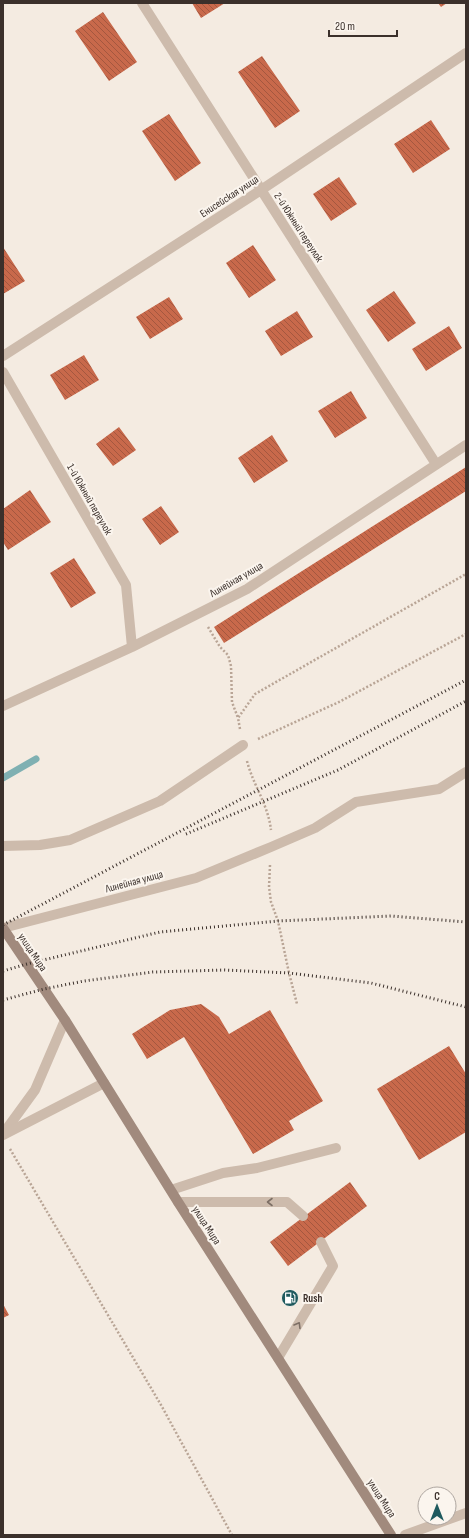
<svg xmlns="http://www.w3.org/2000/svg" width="469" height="1538" viewBox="0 0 469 1538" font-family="'Sofia Sans Condensed',sans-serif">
<defs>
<pattern id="building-back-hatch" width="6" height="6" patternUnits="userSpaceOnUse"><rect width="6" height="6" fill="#c8694b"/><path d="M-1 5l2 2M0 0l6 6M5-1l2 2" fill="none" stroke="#a4573f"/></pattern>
</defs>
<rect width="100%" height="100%" fill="#f4ebe1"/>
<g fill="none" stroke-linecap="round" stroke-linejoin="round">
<path stroke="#7fb0b2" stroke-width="7" d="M 3,778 L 36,759"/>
</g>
<path fill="url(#building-back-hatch)" d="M 192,3 L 225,3 L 201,18 Z
M 438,3 L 447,3 L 441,7 Z
M 103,12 L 137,62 L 109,81 L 75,31 Z
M 262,56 L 300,111 L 275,128 L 238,72 Z
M 169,114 L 201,163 L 175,181 L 142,131 Z
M 431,120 L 450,149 L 413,173 L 394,144 Z
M 339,177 L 357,204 L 331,221 L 313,194 Z
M 253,245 L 276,280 L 249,298 L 226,263 Z
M 3,247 L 25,281 L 3,294 Z
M 394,291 L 416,323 L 388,342 L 366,310 Z
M 169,297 L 183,319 L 150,339 L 136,317 Z
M 297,311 L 313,337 L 281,356 L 265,331 Z
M 449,326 L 462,348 L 426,371 L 412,349 Z
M 84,355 L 99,380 L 65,400 L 50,375 Z
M 351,391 L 367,418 L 335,438 L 318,411 Z
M 119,427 L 136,450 L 113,466 L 96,444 Z
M 272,435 L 288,461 L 254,483 L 238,458 Z
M 466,467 L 466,491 L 224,643 L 214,627 Z
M 30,490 L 51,522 L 8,550 L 3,542 L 3,509 Z
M 161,506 L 179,532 L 160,545 L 142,519 Z
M 74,558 L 96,593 L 71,608 L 50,573 Z
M 201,1004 L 219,1017 L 229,1034 L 270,1010 L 323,1101 L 289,1121 L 294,1130 L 253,1154 L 184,1037 L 147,1059 L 132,1034 L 170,1010 Z
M 449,1046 L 466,1074 L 466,1132 L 419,1160 L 377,1089 Z
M 350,1182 L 367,1206 L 288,1266 L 270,1242 Z
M 3,1304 L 9,1315 L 3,1318 Z"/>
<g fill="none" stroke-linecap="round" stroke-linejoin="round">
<path stroke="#b9a596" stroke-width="2.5" stroke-dasharray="2 2" stroke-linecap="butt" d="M 208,627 L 220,647 L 228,655 L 231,666 L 232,702 L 238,718
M 240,729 L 238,718 L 255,694 L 466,574
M 258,739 L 339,702 L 466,634
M 247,761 C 253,785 268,804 271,830
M 270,865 L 269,887 L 271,902 L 278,921 L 289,973 L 297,1004
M 10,1149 L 161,1405 L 232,1535"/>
<path stroke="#cdbbac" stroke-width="10" d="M 3,846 L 40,845 L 70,840 L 160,801 L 243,745
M 3,928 L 196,878 L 271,847 L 315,828 L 356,802 L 439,789 L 466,772
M 3,1134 L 35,1090 L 65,1020
M 171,1190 L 223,1173 L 257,1168 L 336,1148
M 178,1202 L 287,1202 L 303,1216
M 278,1358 L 333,1266 L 321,1242
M 405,1535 L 466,1513"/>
<path stroke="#cdbbac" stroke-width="10" d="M 142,3 L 436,464
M 3,356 L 261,190 L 466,53
M 3,372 L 126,585 L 132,647
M 3,706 L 132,647 L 247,589 L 466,445
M 3,1135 L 104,1083"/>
<path stroke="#a18a7d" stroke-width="10" d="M 3,928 L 65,1020 L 178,1202 L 391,1535"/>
<path stroke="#3b302b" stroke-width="3" stroke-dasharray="1 3" stroke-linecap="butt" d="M 186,834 L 338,770 L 466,701
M 3,925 L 466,680
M 3,971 L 27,964 L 160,932 L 278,921 L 391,916 L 466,922
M 3,1000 L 44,989 L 84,981 L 153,972 L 225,970 L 289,973 L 371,983 L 466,1007"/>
</g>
<defs><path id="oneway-chevron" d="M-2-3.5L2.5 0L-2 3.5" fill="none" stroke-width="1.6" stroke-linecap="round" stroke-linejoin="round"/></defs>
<g stroke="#7d6f65">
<use href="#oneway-chevron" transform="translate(270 1202) rotate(180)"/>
<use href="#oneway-chevron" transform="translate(298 1325) rotate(-59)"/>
</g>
<defs>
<g id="fuel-disc" transform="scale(0.9)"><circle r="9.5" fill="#1f5a5e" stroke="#fbf5ee"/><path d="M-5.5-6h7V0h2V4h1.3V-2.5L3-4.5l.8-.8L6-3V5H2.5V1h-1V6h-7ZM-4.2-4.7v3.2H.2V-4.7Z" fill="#fff"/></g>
</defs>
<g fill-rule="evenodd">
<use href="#fuel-disc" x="290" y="1298"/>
</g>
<g text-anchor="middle" stroke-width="4" stroke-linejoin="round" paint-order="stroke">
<g font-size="11" fill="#3b302b" stroke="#fbf5ee">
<text transform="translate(229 196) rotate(-33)" y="4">Енисейская улица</text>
<text transform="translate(299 227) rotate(57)" y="4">2-й Южный переулок</text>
<text transform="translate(90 499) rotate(60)" y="4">1-й Южный переулок</text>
<text transform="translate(236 579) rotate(-30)" y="4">Линейная улица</text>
<text transform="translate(134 881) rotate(-15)" y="4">Линейная улица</text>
<text transform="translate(33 952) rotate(56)" y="4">улица Мира</text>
<text transform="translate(207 1225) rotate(57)" y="4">улица Мира</text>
<text transform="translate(382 1498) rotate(57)" y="4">улица Мира</text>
</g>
<g font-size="11" font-weight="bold" fill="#3b302b" stroke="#fbf5ee" text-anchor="start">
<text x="303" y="1302">Rush</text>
</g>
</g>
<rect width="469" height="1538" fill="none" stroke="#3b302b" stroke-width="8"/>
<g transform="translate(437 1506)"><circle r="19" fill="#fbf5ee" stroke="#aea6a0"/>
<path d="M0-3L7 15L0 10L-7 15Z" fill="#1f5a5e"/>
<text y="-6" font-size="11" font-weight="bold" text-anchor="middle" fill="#3b302b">С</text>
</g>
<path d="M329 30v6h68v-6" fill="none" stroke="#3b302b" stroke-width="2"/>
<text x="335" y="30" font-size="12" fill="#3b302b" stroke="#fbf5ee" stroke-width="3" paint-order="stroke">20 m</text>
</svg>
